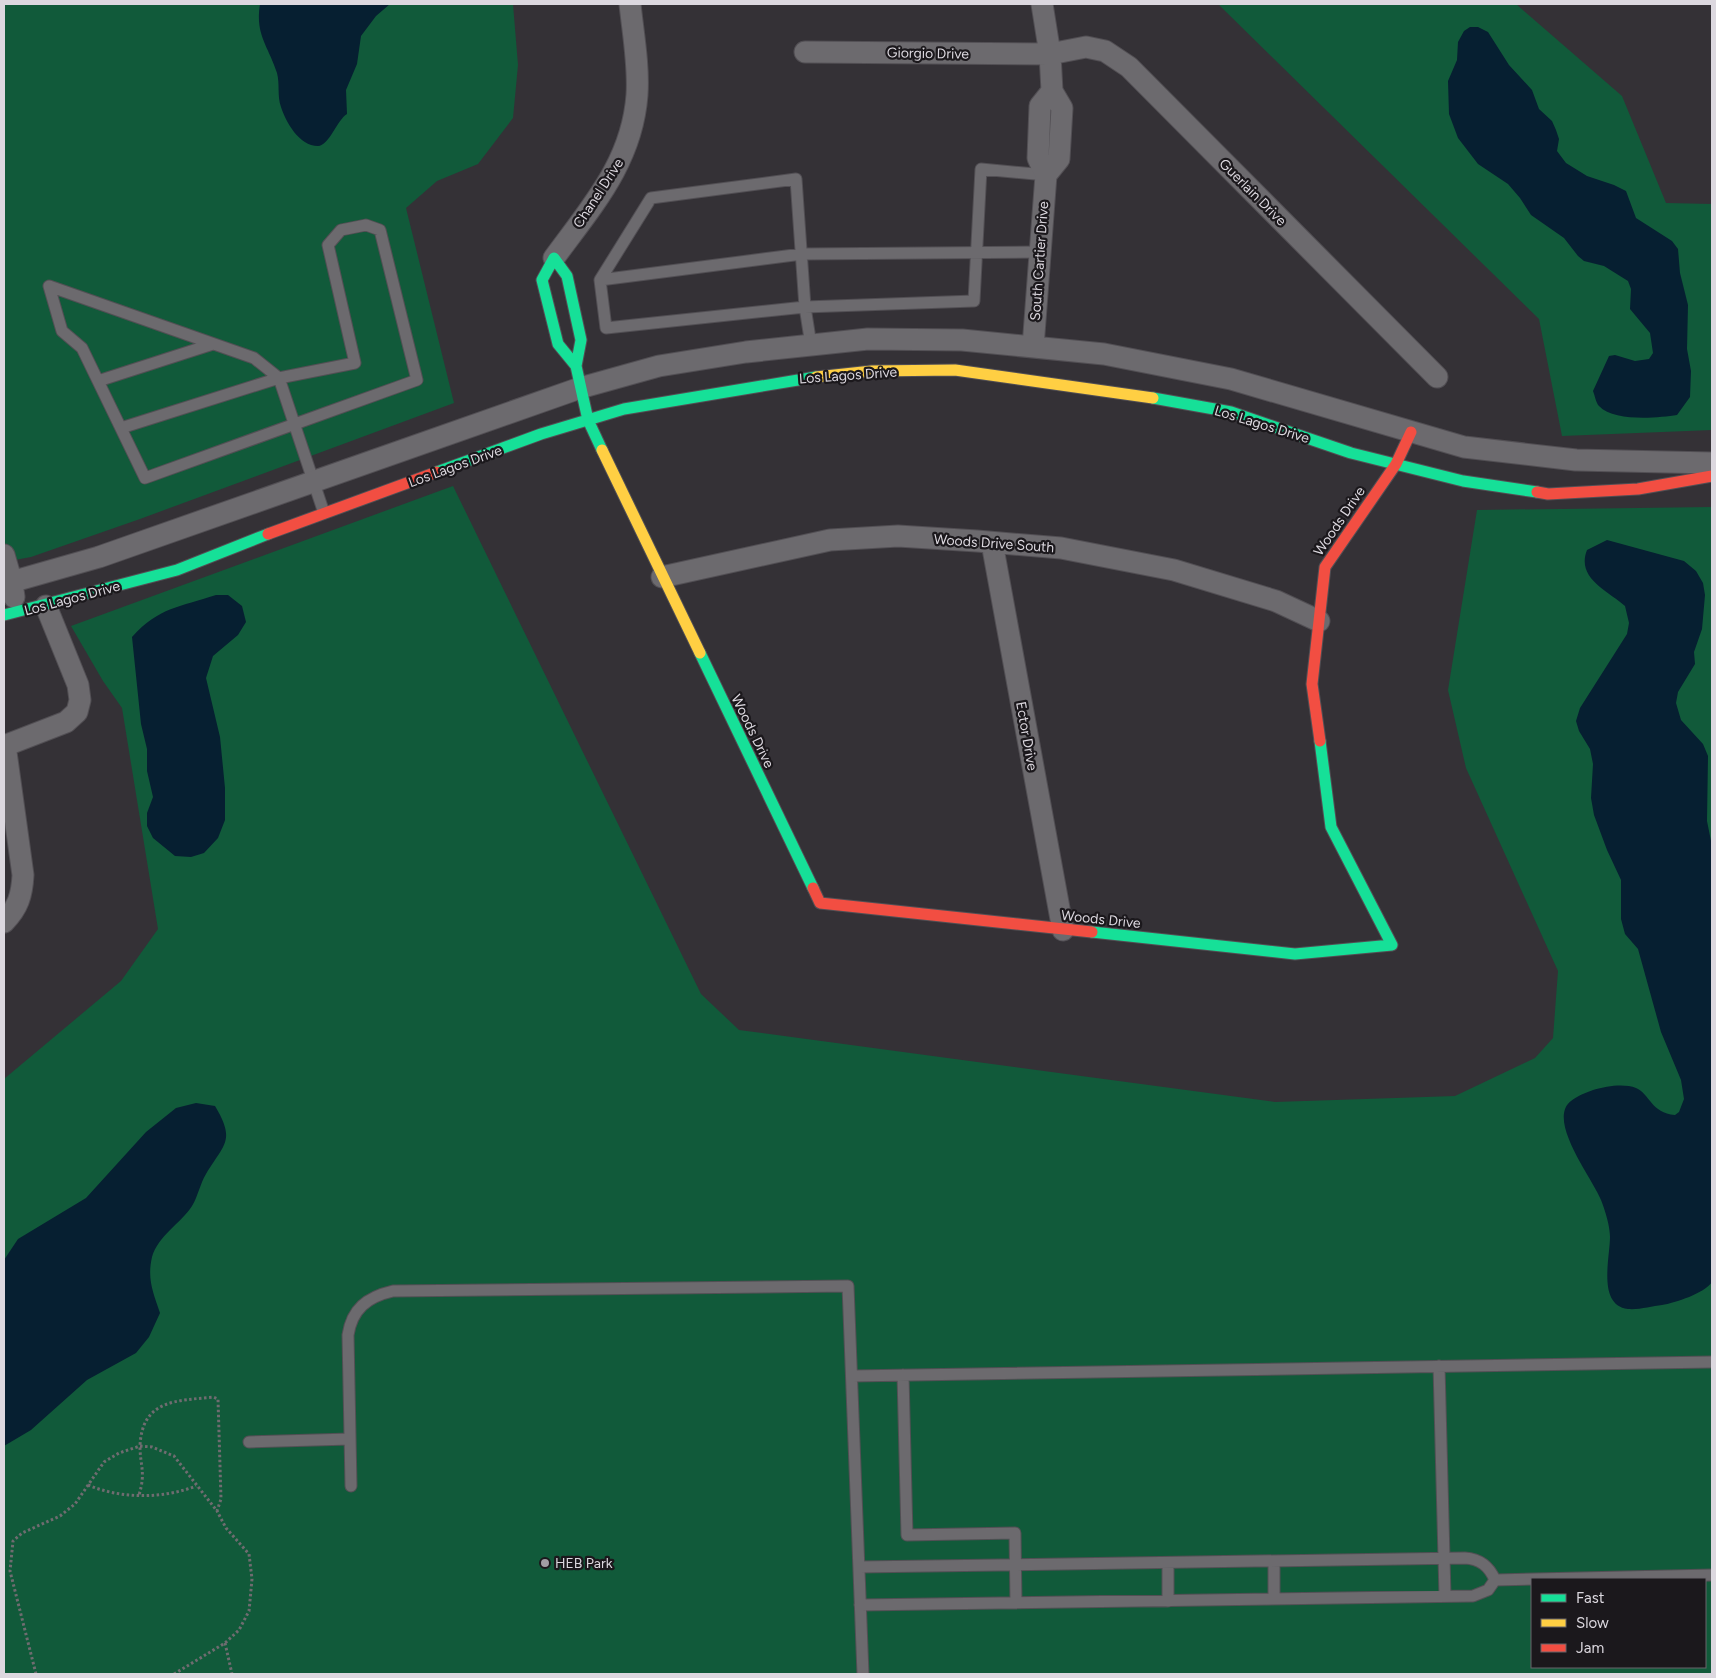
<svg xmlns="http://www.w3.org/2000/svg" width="1716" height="1678" viewBox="0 0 1716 1678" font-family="Figtree,sans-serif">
<rect width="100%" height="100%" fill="#343136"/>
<path fill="#115a3a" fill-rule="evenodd" d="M 4,4 L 513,4 L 518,65 L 513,118 L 478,164 L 437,181 L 406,208 L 454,403 L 140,519 L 31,557 L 4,562 Z
M 1218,4 L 1516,4 L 1622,96 L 1666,203 L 1712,204 L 1712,430 L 1562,436 L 1539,319 Z
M 453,486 L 701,994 L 739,1030 L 1275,1102 L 1455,1096 L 1535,1058 L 1553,1038 L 1558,971 L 1466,768 L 1448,690 L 1477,510 L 1712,507 L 1712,1674 L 4,1674 L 4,1079 L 121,981 L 158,929 L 122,708 L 103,681 L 71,626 ZM 1532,1579 L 1705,1579 L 1705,1667 L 1532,1667 Z"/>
<path fill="#061f31" d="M 260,4 L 390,4 L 376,16 L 361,36 L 357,64 L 346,90 L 347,114 C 337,120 329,146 318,146 C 299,146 286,122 281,107 C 277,96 280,84 277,73 C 268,45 255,35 260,4 Z
M 1470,27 L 1478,27 L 1488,32 L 1509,65 L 1532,90 L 1539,109 L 1552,121 L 1556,130 L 1559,139 L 1557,151 L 1566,163 L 1587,176 L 1614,185 L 1626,191 L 1636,218 L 1672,241 L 1678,249 L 1680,273 L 1688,305 L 1687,349 L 1691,371 L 1690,397 L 1677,415 C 1658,418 1614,422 1599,406 C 1596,403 1595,396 1593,391 L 1609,356 L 1615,355 L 1635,361 L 1649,359 L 1653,353 L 1650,333 L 1630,309 L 1631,289 L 1628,281 L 1604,266 L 1584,261 L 1578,256 L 1564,238 L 1531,215 L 1520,198 L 1508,184 L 1478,164 L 1458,138 L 1449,114 L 1448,81 L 1457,60 L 1458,42 L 1464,31 Z
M 1607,540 L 1684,561 L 1696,571 L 1703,583 L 1705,595 L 1702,629 L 1694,652 L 1695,664 L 1678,692 L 1676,703 L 1681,720 L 1703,744 L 1708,756 L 1707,821 L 1712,846 L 1712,1282 C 1705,1293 1675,1303 1662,1305 C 1652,1306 1639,1310 1628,1309 C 1597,1305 1610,1258 1610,1237 C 1610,1226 1605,1210 1601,1200 C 1593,1179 1546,1120 1571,1101 C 1585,1090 1618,1081 1636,1088 C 1650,1094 1651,1113 1675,1115 L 1679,1112 L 1684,1099 L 1681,1080 L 1661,1032 L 1638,949 L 1625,934 L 1621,919 L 1621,880 L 1607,850 L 1594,815 L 1591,798 L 1593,764 L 1590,749 L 1579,731 L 1576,721 L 1580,708 L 1627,634 L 1629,623 L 1625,606 C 1607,590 1576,578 1587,550 Z
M 216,595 L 228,595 L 242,606 L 246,622 L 238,635 L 213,656 L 206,678 L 220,737 L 225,788 L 225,820 L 218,838 L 204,853 L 191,857 L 175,856 L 153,838 L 147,826 L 147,813 L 153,797 L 147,771 L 147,749 L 141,724 L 132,637 C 159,607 180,607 216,595 Z
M 196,1103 L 215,1106 C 236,1141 224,1144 206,1174 C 200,1184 198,1196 192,1206 C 181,1223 158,1236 152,1257 C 147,1279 153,1292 160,1313 L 149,1337 L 136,1353 L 87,1380 L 31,1430 L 4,1446 L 4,1260 L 18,1239 L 86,1198 L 146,1132 L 176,1108 Z"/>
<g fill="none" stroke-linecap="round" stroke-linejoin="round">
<g stroke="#524f54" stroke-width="13">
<path id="lane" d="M 600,280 L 802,254 L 1040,252
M 811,345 L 805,307 L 796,179 L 651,198 L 600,280 L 606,328 L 805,307 L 974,301 L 981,169 L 1046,175
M 98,381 L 213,344
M 121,428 L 279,378 L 355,363 L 328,245 L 341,230 L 366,225 L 380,230 L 417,380 L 145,478 L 82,348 L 62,331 L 49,286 L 254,358 L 279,378 L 324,513
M 1439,1366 L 1445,1596
M 903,1375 L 907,1535 L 1015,1533 L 1016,1603
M 852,1376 L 1712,1362
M 249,1442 L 350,1439
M 351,1486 L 348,1335 C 352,1309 367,1297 393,1291 L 848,1286 L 863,1674
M 1274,1561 L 1274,1599
M 1168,1563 L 1168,1601
M 859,1567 L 1465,1558 C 1480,1559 1489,1566 1495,1580
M 1495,1580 L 1712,1575
M 860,1605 L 1473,1596 L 1488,1590 L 1495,1580"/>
</g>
<g stroke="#524f54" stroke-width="23">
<path id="street" d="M 1042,4 L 1050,54 L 1052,91
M 805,52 L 1050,54 L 1086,47 L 1105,51 L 1129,67 L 1437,377
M 554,258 C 592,206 632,162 637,95 C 639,65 633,33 630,4
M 1033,347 L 1046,175 L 1038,158 L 1040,106 L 1052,91 L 1062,108 L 1059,159 L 1046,175
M 992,543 L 1063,930
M 4,555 L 12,583 L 14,597
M 662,577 L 830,540 L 898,536 L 977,541 L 1061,548 L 1174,570 L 1276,601 L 1319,621
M 4,584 L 99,557 L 580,388 L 659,366 L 746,352 L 868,339 L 962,340 L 1104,354 L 1231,379 L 1464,447 L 1576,460 L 1712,463
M 4,746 L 66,722 L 77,712 L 80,700 L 78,685 L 46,606
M 4,922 C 18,908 22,895 23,875 L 5,745"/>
</g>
<g stroke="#524f54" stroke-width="13">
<path id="fast" d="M 576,366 L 558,344 L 542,280 L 554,258 L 567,276 L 581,340 L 576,366 L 588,420 L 602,450
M 1153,398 L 1231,412 L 1351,453 L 1463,481 L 1537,492
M 437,472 L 541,434 L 624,409 L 816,377
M 4,615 L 177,570 L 268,534
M 700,653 L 813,888
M 1092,932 L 1295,954 L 1392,945 L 1331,827 L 1320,741"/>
</g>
<g stroke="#524f54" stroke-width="13">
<path id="slow" d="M 816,377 L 872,371 L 955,370 L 1153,398
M 602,450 L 700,653"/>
</g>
<g stroke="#524f54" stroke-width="13">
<path id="jam" d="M 1537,492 L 1548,494 L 1638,489 L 1712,476
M 268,534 L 437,472
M 1320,741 L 1312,684 L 1325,567 L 1396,464 L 1411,432
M 813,888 L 820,903 L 1092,932"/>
</g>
<path stroke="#6f6c70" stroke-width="3" stroke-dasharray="2.5 2.5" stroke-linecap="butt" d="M 88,1485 C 121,1499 163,1499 196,1486
M 225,1643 L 232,1674
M 36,1674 L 10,1571 L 13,1541 L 22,1533 L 60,1516 L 75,1504 L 104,1462 L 119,1453 L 140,1446 L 152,1447 L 174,1456 L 217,1511 L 221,1499 L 218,1399 L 213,1397 C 177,1401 142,1399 140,1446 C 140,1466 146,1472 139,1495
M 174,1674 L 225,1643 L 239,1630 L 249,1611 L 252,1579 L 249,1554 L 226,1528 L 217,1511"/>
<use href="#lane" stroke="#6c6a6e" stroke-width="11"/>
<use href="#street" stroke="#6c6a6e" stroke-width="21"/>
<use href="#fast" stroke="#16e098" stroke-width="11"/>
<use href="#slow" stroke="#ffcf43" stroke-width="11"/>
<use href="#jam" stroke="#f24e42" stroke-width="11"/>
</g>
<circle fill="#a19ea4" stroke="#1b181c" stroke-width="2" cx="545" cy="1563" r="5"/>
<g text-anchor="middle" stroke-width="4.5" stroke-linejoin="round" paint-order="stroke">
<g font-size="14" fill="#dcd8df" stroke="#1b181c">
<text transform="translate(928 53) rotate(1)" y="5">Giorgio Drive</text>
<text transform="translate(1253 192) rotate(45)" y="5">Guerlain Drive</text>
<text transform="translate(598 193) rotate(-57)" y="5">Chanel Drive</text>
<text transform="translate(1039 261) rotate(-86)" y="5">South Cartier Drive</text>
<text transform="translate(848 375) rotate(-4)" y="5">Los Lagos Drive</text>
<text transform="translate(1262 424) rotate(17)" y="5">Los Lagos Drive</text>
<text transform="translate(455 466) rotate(-20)" y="5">Los Lagos Drive</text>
<text transform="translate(1339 521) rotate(-56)" y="5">Woods Drive</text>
<text transform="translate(994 543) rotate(4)" y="5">Woods Drive South</text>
<text transform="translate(72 598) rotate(-15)" y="5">Los Lagos Drive</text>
<text transform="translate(753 731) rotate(64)" y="5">Woods Drive</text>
<text transform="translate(1027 736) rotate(80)" y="5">Ector Drive</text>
<text transform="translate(1101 919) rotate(6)" y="5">Woods Drive</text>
</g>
<g font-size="14" fill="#dcd8df" stroke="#1b181c" text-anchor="start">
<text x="555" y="1568">HEB Park</text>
</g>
</g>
<rect width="1716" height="1678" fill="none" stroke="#dcd8df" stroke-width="10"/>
<rect x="1531" y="1578" width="175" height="90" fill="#1b181c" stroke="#68656a"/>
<rect x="1541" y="1594" width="25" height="8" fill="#16e098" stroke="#68656a"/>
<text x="1576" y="1603" font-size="15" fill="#dcd8df">Fast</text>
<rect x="1541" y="1619" width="25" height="8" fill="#ffcf43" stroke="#68656a"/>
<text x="1576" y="1628" font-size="15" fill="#dcd8df">Slow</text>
<rect x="1541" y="1644" width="25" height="8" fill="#f24e42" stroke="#68656a"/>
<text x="1576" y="1653" font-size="15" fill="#dcd8df">Jam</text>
</svg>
